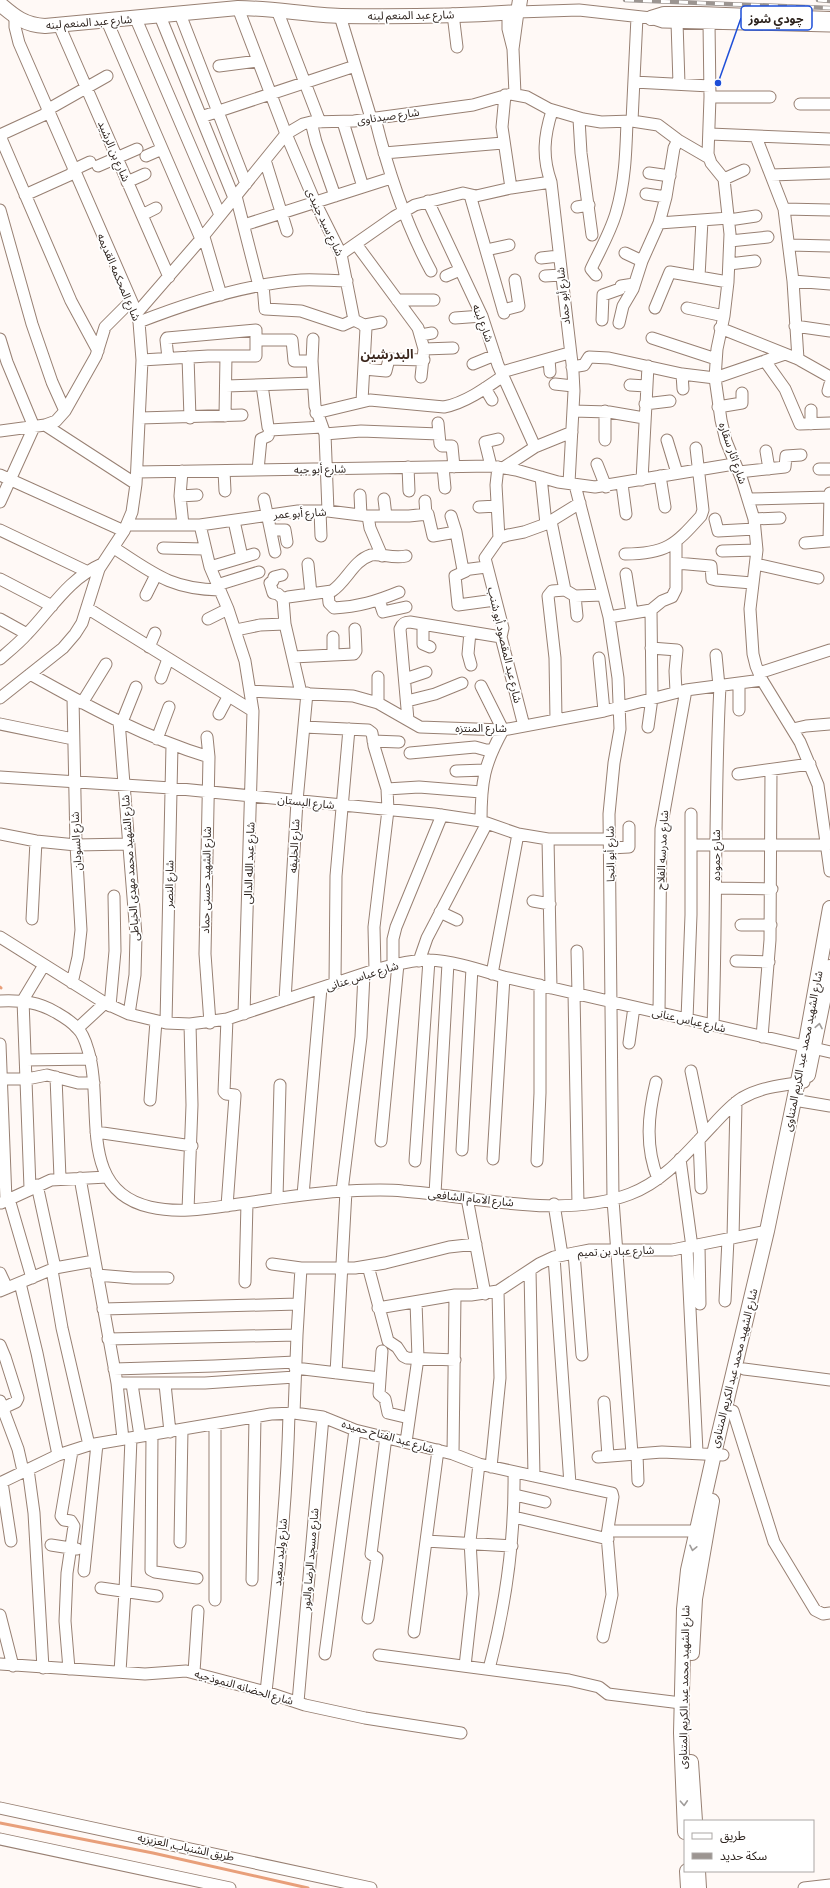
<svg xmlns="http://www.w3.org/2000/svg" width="830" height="1888" viewBox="0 0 830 1888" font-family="'Source Sans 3','Noto Sans Arabic',sans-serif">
<rect width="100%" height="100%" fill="#fff9f6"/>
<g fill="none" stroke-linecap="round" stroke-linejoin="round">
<path stroke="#e89f7a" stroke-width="3" d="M 0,987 L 1,988
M 0,1823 L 153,1853 L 308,1888"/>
<g stroke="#988073" stroke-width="13">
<path id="minor" d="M 238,8 L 286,134 L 315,202 L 341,254 L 354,320 L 362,324 L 366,328 L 362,401
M 277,10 L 320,122
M 508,12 L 508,29 L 513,49 L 515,94
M 180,14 L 246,184
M 453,14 L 457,47
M 160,16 L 234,198
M 340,16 L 371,118
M 136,19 L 220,215
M 107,21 L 201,239
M 677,22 L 679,84
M 709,23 L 710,97 L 708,154 L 711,163 L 724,179 L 730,234 L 728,282 L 724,316 L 717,349 L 715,378 L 721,420 L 726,441 L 742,480 L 754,519 L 757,550 L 750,609 L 753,654 L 756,666 L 762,680 L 800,742 L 818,785 L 830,871
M 59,25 L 169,277
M 513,49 L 518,12 L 579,10 L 651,18 L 663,22 L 830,26
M 219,66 L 258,61
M 634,82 L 710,86
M 505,95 L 502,127 L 511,188
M 710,97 L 770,97
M 800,104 L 830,104
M 47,110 L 107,76
M 552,111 C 544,136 542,157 551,182 L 573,372 L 574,391 L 569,483
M 201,117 L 355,66
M 375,118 C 388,171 405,223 431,271
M 579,119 L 581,153 L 592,235
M 632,121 L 637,17
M 311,122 L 316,142 L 335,196
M 343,122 L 363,187
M 710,134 L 830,139
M 0,135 L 48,113
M 0,136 L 71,301 L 98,351
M 756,137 L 784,209 L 793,281 L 798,359
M 384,153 L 503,143
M 146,156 L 162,149
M 265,160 L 287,231
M 98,166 L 137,149
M 73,170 L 90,162
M 649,173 L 670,176
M 771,175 L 830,173
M 724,179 L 744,170
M 127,182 L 145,174
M 646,194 L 666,197
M 25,195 L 74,173
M 470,195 L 504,313
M 236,196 L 259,286
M 428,201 L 482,316 L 498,365 L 535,447
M 577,207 L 589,205
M 784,209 L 830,210
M 0,210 L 32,324 L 52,382 L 65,411
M 142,215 L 156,208
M 729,220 L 756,216
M 659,223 L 729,218
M 244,225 L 391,178
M 204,237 L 221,295
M 730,241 L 768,237
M 356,244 L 418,328 L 424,349 L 421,377
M 789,245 L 830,246
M 486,250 L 509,245
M 625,253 L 642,261
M 341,254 L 394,217 L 415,205 L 463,193 L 476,196 L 511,188 L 551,182
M 541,258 L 559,256
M 729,264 L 755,261
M 596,275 L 591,269 C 600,250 610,233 616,213 C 625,183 626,152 627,121
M 446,276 L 460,270
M 545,276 L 561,275
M 699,277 L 702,220
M 793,281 L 830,284
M 263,285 L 265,309 L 301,311 L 343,325 L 354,320
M 397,300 L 434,300
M 655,308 L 670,272 L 728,282
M 687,308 L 724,316
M 503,310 L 519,306 L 515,280
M 136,314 L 201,239 L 286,134 L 303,124 L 311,122 L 354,121 L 473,105 L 511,94 L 527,97 L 549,109 L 583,119 L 601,122 L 632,121 L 658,125 L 678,140 L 709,158
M 455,318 L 482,316
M 602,320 L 603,295 L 620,289 L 621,286 L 634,284
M 139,322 C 190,302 246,284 301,280 C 316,279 332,281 347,281
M 619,323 L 623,306 L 633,289 L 642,261 L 659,223 L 666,197 L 674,148 L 678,140
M 365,325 L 381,322
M 795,326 L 830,331
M 720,328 L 798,359 L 830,377
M 421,335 L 432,333
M 652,338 L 716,359
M 0,339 L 7,362 L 34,427 L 0,502
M 313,339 L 312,361 L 315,406 L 325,434 L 328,511
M 257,340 L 292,340 L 294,361 L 312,361
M 424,349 L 453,348
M 188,357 L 190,418
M 549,359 L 550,372
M 142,360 L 208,356 L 256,356 L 256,330 L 167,338 L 166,340 L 168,358
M 765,361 L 785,389 L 800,424 L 830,423
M 473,364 L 495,355
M 572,367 L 584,365 L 589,357 L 609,358 L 682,374 L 715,378 L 785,354
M 364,369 L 386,371 L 389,359 L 424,360
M 502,372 L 569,353
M 682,374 L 683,389
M 555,384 L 573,386
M 262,385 L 268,427 L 270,430 L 322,427
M 630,385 L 646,386
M 226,386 L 313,383
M 485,388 L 492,400
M 828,391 L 830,384
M 645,404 L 670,401
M 718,407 L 742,403 L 742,393
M 573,411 L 609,412 L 644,418
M 316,413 L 370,400 L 444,407 C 465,403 486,388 503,376
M 225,416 L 226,356
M 140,418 L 242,415
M 438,423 L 440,444 L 442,446 L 452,446 L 454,467
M 811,424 L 811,410
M 45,425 L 136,484
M 0,431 L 45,425 L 56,421 L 65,411 L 96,356 L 105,327 L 131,301
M 325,434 L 361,431 L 439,434
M 605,440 L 605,411
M 667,440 L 677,473
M 766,451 L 769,469
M 597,464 L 606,487
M 491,466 L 485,442 L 498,439
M 408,467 L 409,491
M 443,467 L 445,488
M 498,467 L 496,485 L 499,538
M 503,468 L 535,447 L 572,432
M 819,469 L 830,469
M 258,470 L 261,439 L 268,436 L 270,430
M 182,471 L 180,496 L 183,525
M 224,471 L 225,491
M 137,472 L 491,466 L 516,470 L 558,482 L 595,487 L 734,464
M 739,472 L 785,467 L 786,456 L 801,455
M 0,475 L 124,531
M 660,476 L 665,507
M 541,477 L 546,524
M 642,480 L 648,366
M 622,484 L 626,514
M 575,485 L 609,617 L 618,678 L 620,729 L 614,763 L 609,814 L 613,1200 L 632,1454
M 360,495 L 361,515
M 180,496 L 197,495
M 264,499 L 275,552
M 384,499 L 386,516
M 749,499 L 830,497
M 425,501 L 426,515
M 479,507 L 497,506
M 320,511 L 321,536
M 368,516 L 370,528 L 382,556
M 451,516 L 456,532 L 463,570 L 486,567
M 715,519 L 718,531 L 755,529
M 754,519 L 780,518
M 234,521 L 242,557
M 551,521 L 565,590
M 127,525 L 200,525 L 298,511 L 328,511 L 368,516 L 409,516 L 428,514 L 433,536 L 456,532
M 200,525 L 210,567 L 228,609 L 245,661 L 253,711 L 244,1014
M 0,530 L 86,571
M 272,530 L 285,530 L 287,542
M 805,543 L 829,541 L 830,493
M 114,548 C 153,573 170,589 219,590
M 163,548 L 204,549
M 722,551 L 757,550
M 625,554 C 666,554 675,545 701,516 L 703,510 L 696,448
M 676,563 L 711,566 L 712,579 L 716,580 L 752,583
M 308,564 L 311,594
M 756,564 L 818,578
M 210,567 L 254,554
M 466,571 L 455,576 L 458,605 L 495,600
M 626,574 L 632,612
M 282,575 L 274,577 L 273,581 L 270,583 L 273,593 L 278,594 L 283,599
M 0,579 L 52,606
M 217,585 L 259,572
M 328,592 L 329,603 L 334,608 C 358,607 377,601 399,592
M 146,595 L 156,575
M 575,596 L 577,616
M 379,600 L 383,612 L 406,607
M 87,608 L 253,711
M 609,617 L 651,610 L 662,601 L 672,597 L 676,589 L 676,543
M 0,619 L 27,634
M 208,619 L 228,609
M 423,624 L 423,644 L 430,647
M 236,630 L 260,625 L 285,624
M 470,632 L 468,654 L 471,665
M 333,637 L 333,655
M 149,647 L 155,633
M 651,648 L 677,650 L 675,671 L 676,692
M 716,655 L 719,686
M 293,657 L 354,654 L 356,651 L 355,629
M 599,658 L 604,711
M 0,659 C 9,651 19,643 27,634 C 52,608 68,579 102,564
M 759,673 L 830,650
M 30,674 C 87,706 146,738 209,757
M 378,677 L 378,703
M 161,678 L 168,659
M 405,679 L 426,672
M 251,691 L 353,696 L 378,703 L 420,727 L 503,730 L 604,711 L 686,690 L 762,680
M 301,693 L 285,624 L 283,599 L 288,597 L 332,591 C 347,581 353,561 371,555 C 381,553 392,559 406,556
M 0,698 L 63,648 L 75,634 L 82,623 L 99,569 L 124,531 L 132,512 L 136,484 L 142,360 L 139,322 L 135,309 L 19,43 L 15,27 L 15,17
M 407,701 L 435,694 L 462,683
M 82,703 L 106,664
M 739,710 L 739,683
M 219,714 L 228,697
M 408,720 L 400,629 C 402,624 404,622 410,622 L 501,637
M 556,720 L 555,658 L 548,596 L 552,591 L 565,590 L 575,596 L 603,595
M 119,721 L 136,935 L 135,975 L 129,1014
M 122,722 L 136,687
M 0,724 L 73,739
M 524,726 L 501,637 L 503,628 L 485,558 L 499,538 L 508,535 L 524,532 L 546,524 L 580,503
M 304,727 L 368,730 L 372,733 L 374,746 L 387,789 L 388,810 L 374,927 L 375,970
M 648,727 L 652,698 L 651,610
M 793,729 L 806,726 L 830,724
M 207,737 L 209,757 L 205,954 L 210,1023
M 157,739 L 169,707
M 373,741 L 399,742
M 410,753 L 475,747 L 486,750 L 492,750
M 456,771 L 485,770
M 738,774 L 810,764
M 0,777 L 171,788 L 434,814 L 481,821 L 518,834 L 548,839 L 609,839
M 387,789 L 419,787 L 481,792
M 481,821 C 481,782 484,764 503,730 L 481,686
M 0,834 L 36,841 L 76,845 L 129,844
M 548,839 L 551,988
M 692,845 L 827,845
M 610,848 L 629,847 L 629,827
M 716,888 L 772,889
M 533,901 L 550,904
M 440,912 L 457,920
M 32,919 L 36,841
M 741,925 L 771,925
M 0,937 L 105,1003 L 129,1014 L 166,1023 L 190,1024 L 227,1019 L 375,970 C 392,965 411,960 429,960 C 454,961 480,970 504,977 L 830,1052
M 577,951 L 578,994
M 419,961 L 427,938 L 487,823
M 736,961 L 769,962
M 393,965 L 393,939 L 396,927 L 442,815
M 492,974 L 518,834
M 72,983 L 78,957 L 81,930 L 76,845 L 73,698
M 335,983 L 336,876 L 349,729
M 574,993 L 578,1205
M 285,1000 L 297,801 L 307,693
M 0,1001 C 21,1000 39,1002 57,1013 C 64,1017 72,1022 77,1028 C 83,1033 86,1043 88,1050 C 105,1104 75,1190 150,1207 C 180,1214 210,1208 239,1204 C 275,1199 312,1192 348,1191 C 366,1190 385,1189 403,1191 C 473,1196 562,1220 630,1194 C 665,1181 688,1151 713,1125 C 722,1115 731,1105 742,1098 C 761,1087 783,1085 804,1082
M 110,1006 L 115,951 L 114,896
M 659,1013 L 661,829 L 686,690
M 227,1019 L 224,1092 L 226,1094 L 235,1095 L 235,1096 L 227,1206
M 687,1019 L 691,915 L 691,814
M 166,1023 L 172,745
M 713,1025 C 717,912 714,799 720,686
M 78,1028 L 105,1003
M 762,1037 L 770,940 L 771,770
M 629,1043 L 634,1007
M 0,1044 L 6,1200
M 26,1060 L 91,1059
M 691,1071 L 704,1134
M 56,1077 L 60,1178
M 0,1079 L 27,1079 L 47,1075 L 78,1083 L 94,1083
M 656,1082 C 648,1115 645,1147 658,1179
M 150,1100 L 156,1021
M 794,1100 L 830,1106
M 96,1132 L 192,1146
M 699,1140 L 701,1188
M 381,1141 L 398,964
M 462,1150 L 472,968
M 493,1159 L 504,977
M 680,1159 L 692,1247
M 415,1161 L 429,960
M 537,1161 L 540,1093 L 540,985
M 80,1178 L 117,1383 L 123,1439
M 37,1185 L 55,1268
M 30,1188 L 23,1000 L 44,965
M 342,1191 L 361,1037 L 364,974
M 435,1194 L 448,963
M 303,1195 L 321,988
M 277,1198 L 280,1085
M 467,1198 L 485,1294
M 9,1199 L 32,1278
M 1,1203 L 51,1180 L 107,1177
M 554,1204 L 562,1255
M 188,1210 L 192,1105 L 190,1024
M 733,1238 L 736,1102
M 699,1245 L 700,1304
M 687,1248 L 697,1452
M 574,1253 L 582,1355
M 554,1257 L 570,1484
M 272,1264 L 301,1268 L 355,1268 L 385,1263 L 449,1247 L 476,1244
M 368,1266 L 388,1341 L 397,1347 L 403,1356 L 407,1358 L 455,1360
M 52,1270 L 62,1328 L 89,1445
M 530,1270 L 534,1476
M 0,1273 L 7,1288
M 97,1275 L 133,1278 L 168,1278
M 245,1282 L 247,1203
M 20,1283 L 37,1353 L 58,1455
M 0,1291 L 55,1268 L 94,1261
M 725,1301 L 728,1239
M 378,1308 L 455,1295 L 471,1295 L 498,1291 L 539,1264 L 554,1257 L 574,1253 L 590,1250 L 672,1250 L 767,1231
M 103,1309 L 298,1304
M 108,1339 L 297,1335
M 0,1345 L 5,1357 L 18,1398 L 16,1402 L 3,1408
M 382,1351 L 379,1394 L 385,1399 L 388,1413 L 409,1418
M 295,1368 L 380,1378
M 114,1369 L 214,1366 L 295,1362
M 744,1369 L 830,1380
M 336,1373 L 346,1191
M 117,1383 L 205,1383 L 295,1377
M 132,1384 L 140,1436
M 165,1384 L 170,1432
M 0,1401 L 18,1449 L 23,1471
M 604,1402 L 608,1456
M 733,1411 L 774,1542 L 815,1610 L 823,1614 L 830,1613
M 294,1413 L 297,1335 L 301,1268
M 152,1435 L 151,1570 L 155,1572 L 197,1578
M 406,1442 L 418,1358 L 416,1302
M 453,1454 L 455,1295
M 637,1454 L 638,1481
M 598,1457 L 662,1452 L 723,1455
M 491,1467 L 500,1378 L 498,1291
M 28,1469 L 34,1513 L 43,1668
M 2,1482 L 11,1541
M 0,1483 L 58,1455 L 89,1445 L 271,1414 L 294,1413 L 323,1417 L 355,1430 L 453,1454 L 479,1464 L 612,1493 L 613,1497 L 607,1535 L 612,1595 L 603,1637
M 515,1495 L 545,1502
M 514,1517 L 608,1539
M 608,1531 L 696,1531
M 426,1541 L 512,1546
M 180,1542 L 182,1430
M 51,1545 L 77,1549
M 84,1571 L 97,1444
M 252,1580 L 255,1417
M 101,1588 L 157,1596
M 215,1600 L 215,1424
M 0,1615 L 13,1666
M 368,1618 L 377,1558 L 371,1554 L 386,1437
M 414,1632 L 438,1450
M 325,1654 L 355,1430
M 379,1655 L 569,1680 L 599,1687 L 608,1694 L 681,1703
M 0,1664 L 145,1674 L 186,1671 L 266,1692 L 305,1705 L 365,1718 L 461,1733
M 465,1666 L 473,1594 L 470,1541 L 479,1464
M 69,1669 L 65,1621 L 67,1573 L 74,1526 L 71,1521 L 64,1520 L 61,1516 L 72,1451
M 489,1669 C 506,1604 515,1540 514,1472
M 120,1672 L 125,1591 L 131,1438
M 194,1672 L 198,1611
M 266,1692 C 276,1599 287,1506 289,1413
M 298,1702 L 323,1417
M 0,1808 L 371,1888
M 0,1839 L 230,1888
M 804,1888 L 830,1885"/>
</g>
<g stroke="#988073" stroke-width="16">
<path id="major" d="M 0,4 C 15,17 25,25 45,26 L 238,8 C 273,8 306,15 341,16 C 400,17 460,16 518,12 L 520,0
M 651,18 L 664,14 L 700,14 L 830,19
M 808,1075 L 830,967
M 692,1653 L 695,1599 L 712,1501
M 691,1762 L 695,1821
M 685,1832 L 681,1733 L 684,1609 L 688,1570 L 714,1454 L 767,1231 L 805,1047 L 830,908
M 687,1871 L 688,1888
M 698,1871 L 699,1888"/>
</g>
<use href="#minor" stroke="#fff" stroke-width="11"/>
<use href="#major" stroke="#fff" stroke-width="14"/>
<g stroke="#9c9591" stroke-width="4.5">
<path id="rail" d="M 625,0 L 830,8
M 818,0 L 830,1"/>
</g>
<use href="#rail" stroke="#fff" stroke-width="3" stroke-dasharray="9" stroke-linecap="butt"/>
</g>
<defs><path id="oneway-chevron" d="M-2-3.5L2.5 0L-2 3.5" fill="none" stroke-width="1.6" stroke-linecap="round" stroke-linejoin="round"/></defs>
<g stroke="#a09c9a">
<use href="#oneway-chevron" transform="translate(819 1026) rotate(-79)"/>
<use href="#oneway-chevron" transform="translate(693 1548) rotate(102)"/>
<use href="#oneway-chevron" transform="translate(684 1803) rotate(87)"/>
</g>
<g text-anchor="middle" stroke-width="3.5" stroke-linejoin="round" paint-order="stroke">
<g font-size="11" fill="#2d231e" stroke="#fff">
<text transform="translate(411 15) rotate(-1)" y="4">شارع عبد المنعم لبنه</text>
<text transform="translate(89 22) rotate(-4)" y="4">شارع عبد المنعم لبنه</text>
<text transform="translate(388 116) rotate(-8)" y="4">شارع صيدناوى</text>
<text transform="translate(114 151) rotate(67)" y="4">شارع بن الرشيد</text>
<text transform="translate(325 222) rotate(65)" y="4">شارع سيد جنيدى</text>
<text transform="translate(119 277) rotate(67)" y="4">شارع المحكمه القديمه</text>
<text transform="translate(563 296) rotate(-96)" y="4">شارع أبو حماد</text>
<text transform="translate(483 323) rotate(69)" y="4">شارع لبنه</text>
<text transform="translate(733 453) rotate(71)" y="4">شارع اثار سقاره</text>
<text transform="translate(320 469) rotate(-1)" y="4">شارع أبو جبه</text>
<text transform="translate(300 513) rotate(-3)" y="4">شارع أبو عمر</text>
<text transform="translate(505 645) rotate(77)" y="4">شارع عبد المقصود أبو شنب</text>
<text x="481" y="732">شارع المنتزه</text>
<text transform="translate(306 802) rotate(6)" y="4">شارع البستان</text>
<text transform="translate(76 841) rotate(-93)" y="4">شارع السودان</text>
<text transform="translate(294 846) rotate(-87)" y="4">شارع الخليفه</text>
<text transform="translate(662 850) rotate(-87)" y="4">شارع مدرسه الفلاح</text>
<text transform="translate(610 854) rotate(-91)" y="4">شارع أبو النجا</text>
<text transform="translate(716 855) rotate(-90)" y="4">شارع حموده</text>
<text transform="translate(249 863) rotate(-88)" y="4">شارع عبد الله الدالى</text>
<text transform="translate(130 868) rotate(-94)" y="4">شارع الشهيد محمد مهدى الخياطى</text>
<text transform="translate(206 880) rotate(-89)" y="4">شارع الشهيد حسنى حماد</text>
<text transform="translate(169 884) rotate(-89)" y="4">شارع النصر</text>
<text transform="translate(362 976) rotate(-17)" y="4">شارع عباس عنانى</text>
<text transform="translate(689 1020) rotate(13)" y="4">شارع عباس عنانى</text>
<text transform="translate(803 1051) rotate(-79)" y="4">شارع الشهيد محمد عبد الكريم المتناوى</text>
<text transform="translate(471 1198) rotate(6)" y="4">شارع الامام الشافعى</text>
<text transform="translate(616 1251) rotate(-2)" y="4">شارع عباد بن تميم</text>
<text transform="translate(734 1368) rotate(-76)" y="4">شارع الشهيد محمد عبد الكريم المتناوى</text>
<text transform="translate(388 1436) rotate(16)" y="4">شارع عبد الفتاح حميده</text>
<text transform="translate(280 1552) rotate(-85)" y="4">شارع وليد سعيد</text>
<text transform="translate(310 1559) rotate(-85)" y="4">شارع مسجد الرضا والنور</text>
<text transform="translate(244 1687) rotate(16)" y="4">شارع الحضانه النموذجيه</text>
<text transform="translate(684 1687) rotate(-89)" y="4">شارع الشهيد محمد عبد الكريم المتناوى</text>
<text transform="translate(186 1847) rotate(12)" y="4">طريق الشنباب, العزيزيه</text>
</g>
<g font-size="13" font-weight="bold" fill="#3c271d" stroke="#fff">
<text x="387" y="359">البدرشين</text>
</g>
</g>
<path fill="none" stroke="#1d4ed8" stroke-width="1.5" d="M718 83L741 18"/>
<circle fill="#1d4ed8" stroke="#fff" stroke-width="1.5" cx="718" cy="83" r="4"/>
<rect fill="#fff" stroke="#1d4ed8" stroke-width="1.5" x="741" y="6" width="71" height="24" rx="4"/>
<g font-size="12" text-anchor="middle" font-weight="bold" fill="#2d231e">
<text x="776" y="23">چودي شوز</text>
</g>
<rect x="684" y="1820" width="130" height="52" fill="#ffffff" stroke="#aba7a5"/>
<rect x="692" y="1833" width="20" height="6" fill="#ffffff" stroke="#aba7a5"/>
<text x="720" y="1840" font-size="12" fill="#2d231e">طريق</text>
<rect x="692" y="1853" width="20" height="6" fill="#9c9591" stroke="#aba7a5"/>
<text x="720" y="1860" font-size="12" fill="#2d231e">سكة حديد</text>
</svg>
